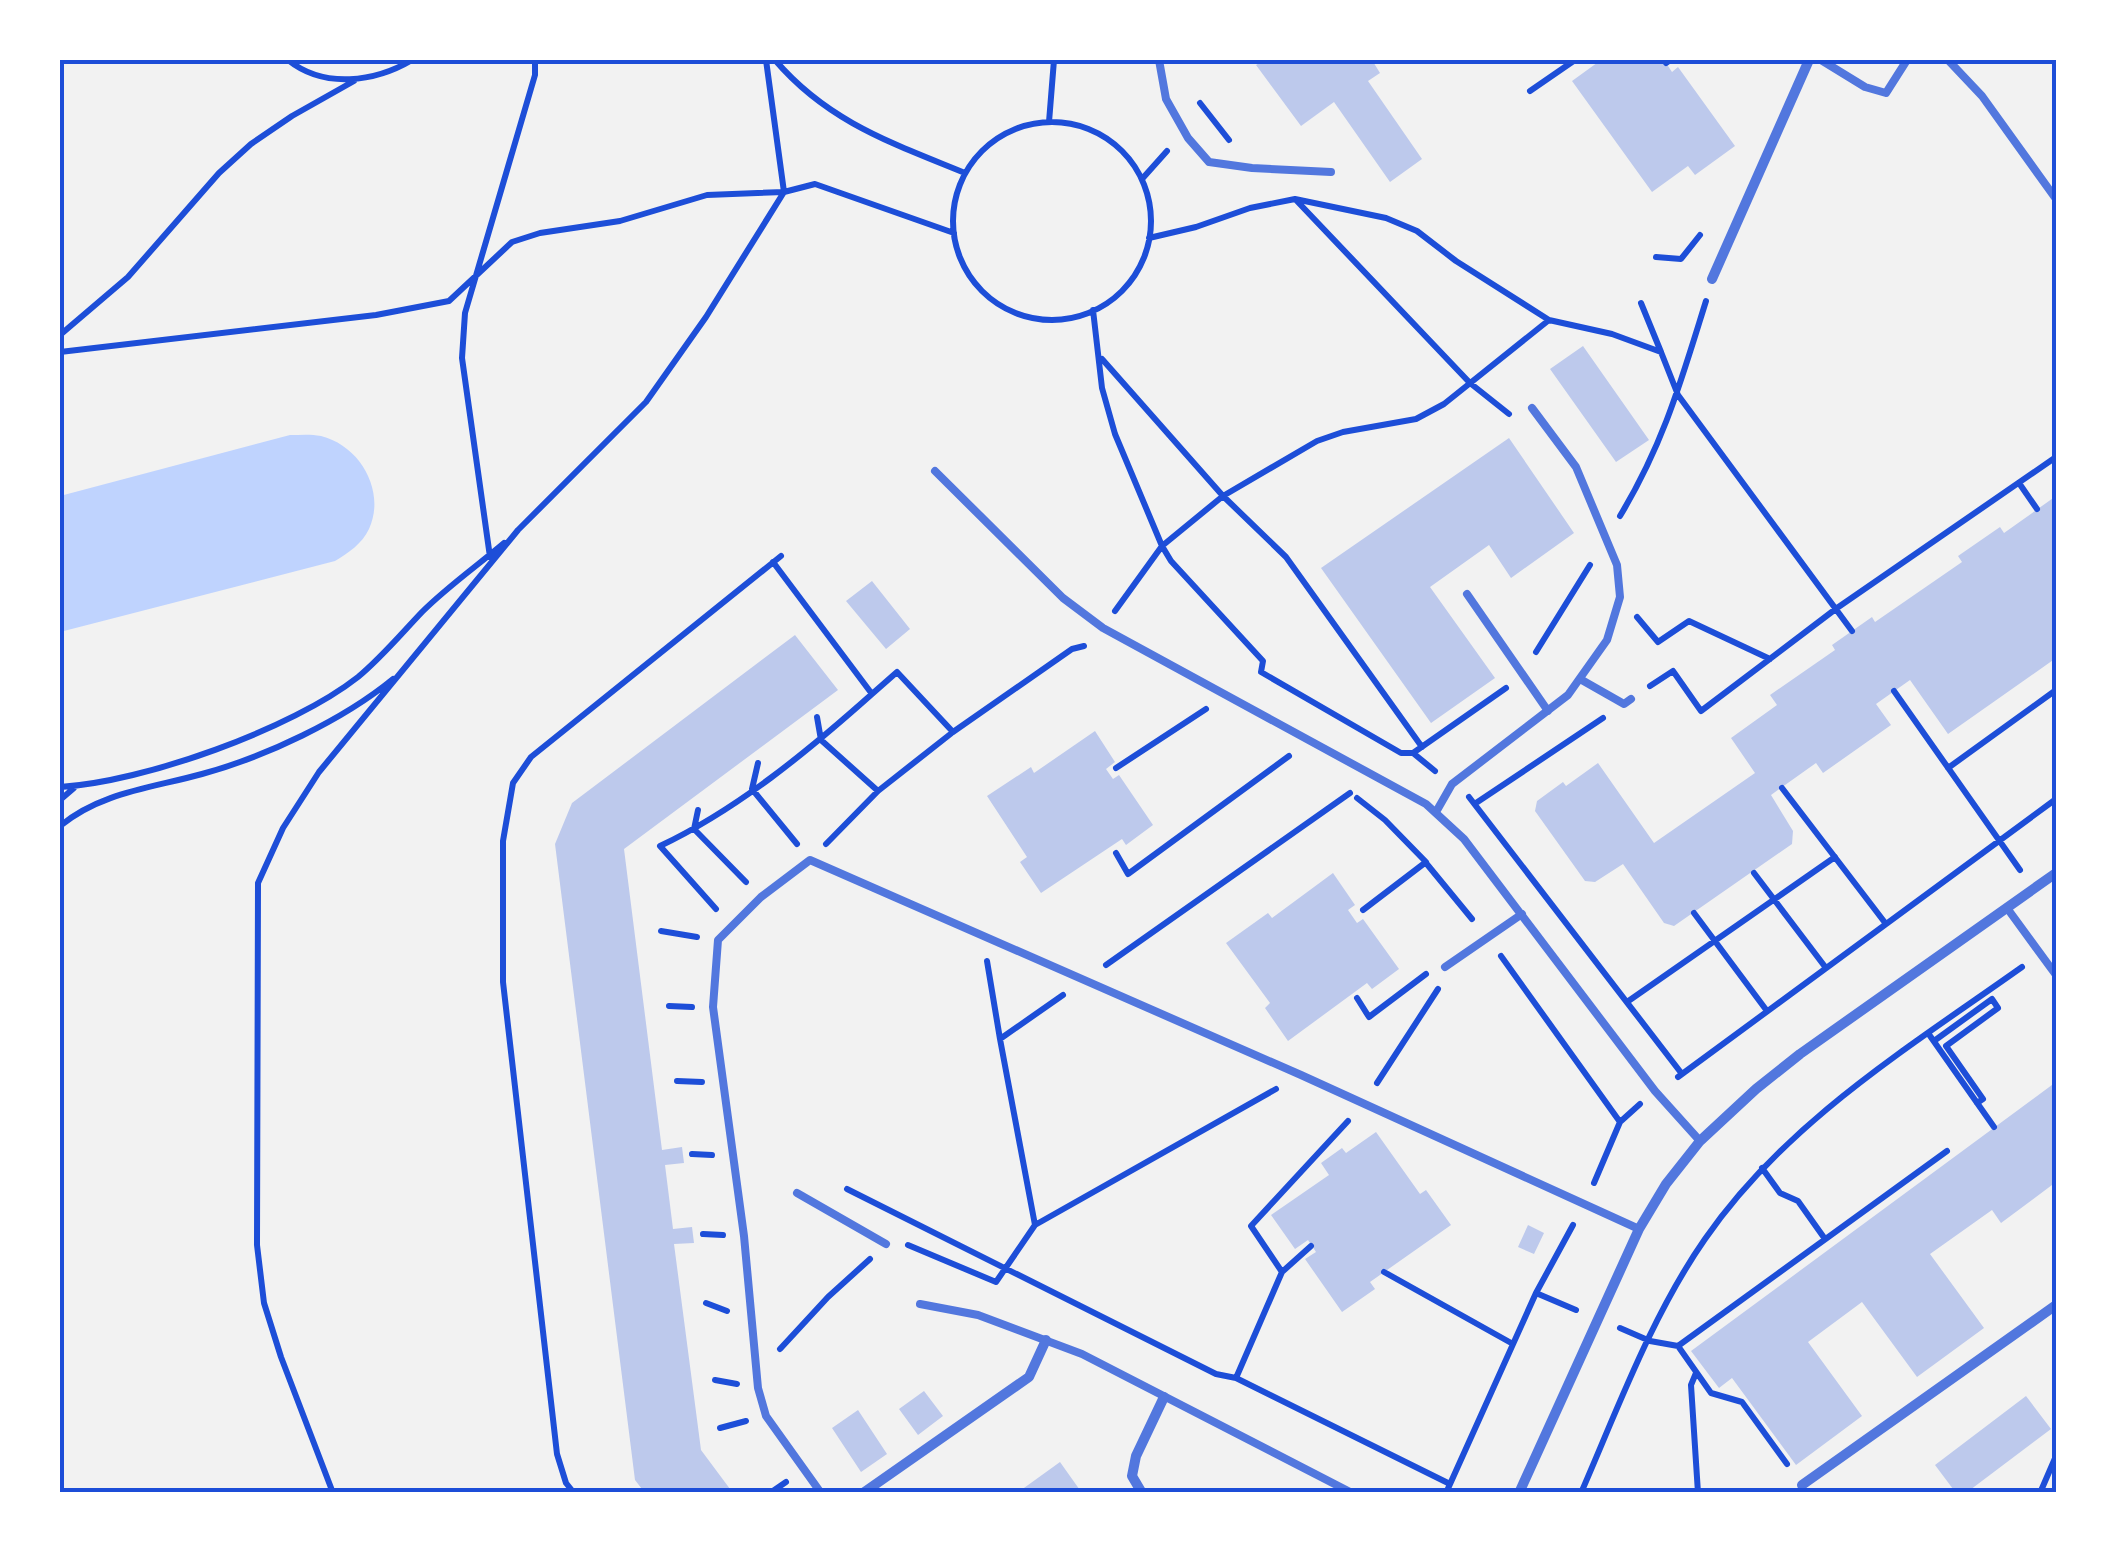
<svg xmlns="http://www.w3.org/2000/svg" width="2116" height="1553" viewBox="0 0 2116 1553" font-family="'Fira Sans Condensed',sans-serif">
<rect width="100%" height="100%" fill="#f2f2f2"/>
<path fill="#bfd3fe" d="M 290,435 C 300,435 311,434 321,436 C 361,446 386,492 369,529 C 362,544 348,553 335,561 L 60,632 L 60,496 Z"/>
<path fill="#bdc9ec" d="M 1264,60 L 1372,60 L 1380,73 L 1368,81 L 1422,159 L 1390,182 L 1334,102 L 1301,126 L 1256,65 Z
M 1601,60 L 1664,60 L 1672,72 L 1678,67 L 1735,146 L 1695,175 L 1688,166 L 1652,192 L 1572,81 Z
M 1583,346 L 1649,440 L 1616,462 L 1550,369 Z
M 1509,438 L 1574,533 L 1511,578 L 1489,545 L 1430,587 L 1495,678 L 1431,723 L 1321,568 Z
M 2056,496 L 2056,658 L 1948,734 L 1910,680 L 1876,704 L 1891,725 L 1823,773 L 1816,763 L 1771,795 L 1793,831 L 1792,844 L 1674,926 L 1664,923 L 1623,864 L 1595,882 L 1585,881 L 1535,811 L 1537,801 L 1563,782 L 1566,786 L 1598,763 L 1654,843 L 1755,773 L 1731,738 L 1777,705 L 1770,695 L 1835,650 L 1832,645 L 1872,617 L 1875,622 L 1962,562 L 1958,556 L 2000,527 L 2004,533 Z
M 872,581 L 910,629 L 886,649 L 846,601 Z
M 795,635 L 838,690 L 624,849 L 662,1150 L 682,1147 L 684,1163 L 665,1165 L 673,1229 L 692,1227 L 694,1243 L 674,1244 L 701,1450 L 733,1493 L 645,1493 L 635,1480 L 555,844 L 572,803 Z
M 1095,731 L 1115,762 L 1106,769 L 1113,779 L 1119,775 L 1153,825 L 1126,845 L 1122,839 L 1041,893 L 1020,862 L 1027,857 L 987,796 L 1031,767 L 1034,773 Z
M 1333,873 L 1355,905 L 1348,910 L 1357,923 L 1363,919 L 1399,969 L 1372,989 L 1367,983 L 1288,1041 L 1265,1008 L 1270,1003 L 1226,943 L 1268,913 L 1272,918 Z
M 2056,1082 L 2056,1182 L 2001,1223 L 1992,1210 L 1930,1254 L 1984,1328 L 1917,1377 L 1862,1302 L 1808,1342 L 1862,1416 L 1796,1465 L 1732,1378 L 1719,1388 L 1691,1351 Z
M 1376,1132 L 1420,1194 L 1426,1190 L 1451,1225 L 1370,1282 L 1375,1289 L 1342,1312 L 1305,1259 L 1316,1252 L 1308,1240 L 1295,1249 L 1271,1215 L 1329,1175 L 1321,1163 L 1342,1148 L 1346,1153 Z
M 1528,1225 L 1544,1233 L 1534,1254 L 1518,1247 Z
M 924,1391 L 943,1416 L 918,1435 L 899,1409 Z
M 2026,1396 L 2051,1429 L 1966,1493 L 1956,1493 L 1935,1465 Z
M 858,1410 L 887,1454 L 861,1472 L 832,1428 Z
M 1060,1462 L 1082,1493 L 1017,1493 Z"/>
<g fill="none" stroke-linecap="round" stroke-linejoin="round">
<path stroke="#1d4ed8" stroke-width="6" d="M 288,60 C 324,89 375,82 412,60
M 775,60 C 828,122 892,143 965,173
M 1666,63 L 1670,60
M 1530,91 L 1575,60
M 1200,103 L 1229,140
M 1049,122 L 1054,60
M953 221a99 99 0 1 1 198 0a99 99 0 1 1-198 0Z
M 1142,179 L 1167,151
M 1296,200 L 1470,383 L 1509,414
M 1149,238 L 1196,227 L 1250,208 L 1295,199 L 1386,218 L 1417,231 L 1456,261 L 1549,320
M 1656,257 L 1681,259 L 1700,235
M 1641,303 L 1661,352
M 1093,310 L 1102,388 L 1115,434 L 1162,546 L 1171,561 L 1263,661 L 1261,672 L 1401,753 L 1413,753 L 1435,771
M 60,335 L 128,277 L 219,173 L 251,144 L 292,116 L 354,81
M 60,352 L 376,315 L 449,301 L 512,242 L 540,233 L 620,221 L 707,195 L 784,192 L 766,60
M 1102,359 L 1223,496 L 1286,557 L 1422,747
M 2019,483 L 2037,509
M 1620,516 C 1664,443 1681,381 1706,301
M 490,557 L 462,358 L 465,313 L 535,75 L 535,60
M 1115,611 L 1162,546 L 1223,496 L 1317,441 L 1343,432 L 1416,419 L 1444,404 L 1549,320 L 1612,334 L 1661,352 L 1678,395 L 1852,631
M 1637,617 L 1658,642 L 1689,621 L 1770,659
M 1536,652 L 1590,565
M 1650,686 L 1673,671 L 1701,711 L 1837,608 L 2056,457
M 1894,691 L 2020,870
M 872,694 L 897,672 L 953,732
M 817,717 L 821,740 L 878,791
M 1413,753 L 1506,688
M 758,763 L 752,789 L 797,844
M 1116,768 L 1206,709
M 1948,768 L 2056,690
M 60,787 C 144,782 292,729 358,677 C 381,658 401,634 422,612 C 447,587 477,566 504,543
M 1782,788 L 1886,924
M 1469,797 L 1682,1074
M 1357,798 L 1385,820 L 1426,862 L 1363,910
M 60,800 L 74,788
M 1476,803 L 1603,718
M 698,810 L 694,829 L 746,882
M 60,826 C 101,792 152,788 202,774 C 265,757 343,720 393,679
M 826,844 L 878,791 L 953,732 L 1072,649 L 1084,646
M 1116,853 L 1128,874 L 1289,756
M 1426,863 L 1472,919
M 1754,873 L 1826,968
M 716,909 L 660,846 C 738,809 808,751 872,694 L 773,562
M 1694,913 L 1767,1011
M 661,931 L 697,937
M 1501,956 L 1620,1122
M 987,961 L 1000,1039
M 1106,965 L 1350,793
M 1063,995 L 1000,1039 L 1035,1225 L 1276,1089
M 1357,998 L 1369,1017 L 1426,974
M 1627,1002 L 1835,857
M 669,1006 L 692,1007
M 1928,1033 L 1994,1127
M 1934,1041 L 1992,999 L 1998,1008 L 1946,1046 L 1983,1099 L 1977,1103
M 1678,1077 L 2056,799
M 677,1081 L 702,1082
M 1377,1083 L 1438,989
M 692,1154 L 712,1155
M 1762,1168 L 1780,1193 L 1798,1201 L 1825,1239
M 1594,1183 L 1620,1122 L 1640,1104
M 847,1189 L 1216,1374 L 1236,1378
M 703,1234 L 723,1235
M 908,1245 L 996,1282 L 1035,1225
M 1311,1246 L 1282,1272 L 1236,1378 L 1450,1484
M 1282,1272 L 1251,1226 L 1348,1121
M 1384,1272 L 1513,1344
M 1536,1293 L 1576,1310
M 706,1303 L 727,1311
M 1620,1328 L 1650,1341 L 1678,1346 L 1711,1393 L 1742,1402 L 1787,1464
M 1678,1346 L 1947,1151
M 780,1349 L 828,1297 L 870,1259
M 1696,1373 L 1691,1385 L 1698,1493
M 715,1380 L 737,1384
M 720,1428 L 746,1421
M 333,1493 L 281,1357 L 264,1303 L 257,1245 L 258,883 L 283,828 L 319,772 L 518,530 L 646,402 L 706,317 L 784,192 L 815,184 L 954,233
M 574,1493 L 566,1483 L 557,1454 L 503,982 L 503,841 L 513,783 L 531,757 L 781,556
M 770,1493 L 786,1482
M 1446,1493 L 1536,1293 L 1573,1225
M 1581,1493 C 1618,1408 1652,1315 1705,1239 C 1786,1122 1908,1048 2022,967
M 2040,1493 L 2056,1456"/>
<path stroke="#5277de" stroke-width="8" d="M 1159,60 L 1166,99 L 1188,138 L 1209,162 L 1252,168 L 1331,172
M 1821,60 L 1865,87 L 1886,93 L 1907,60
M 1948,60 L 1982,96 L 2056,199
M 935,471 L 1063,598 L 1103,628 L 1426,804 L 1464,839 L 1655,1091 L 1700,1141
M 1467,594 L 1548,711
M 1580,679 L 1624,704 L 1631,699
M 1436,812 L 1452,784 L 1568,695 L 1607,640 L 1620,597 L 1617,565 L 1576,467 L 1532,408
M 2007,908 L 2056,975
M 1445,967 L 1522,914
M 797,1193 L 886,1244
M 920,1304 L 978,1315 L 1082,1354 L 1352,1493
M 821,1493 L 766,1416 L 758,1388 L 744,1236 L 713,1007 L 718,940 L 761,897 L 810,860 L 1301,1075 L 1639,1229"/>
<path stroke="#5277de" stroke-width="10" d="M 1712,279 L 1809,60
M 1802,1485 L 2056,1305
M 863,1493 L 1029,1377 L 1046,1340
M 1142,1493 L 1132,1476 L 1136,1456 L 1164,1397
M 1519,1493 L 1639,1229 L 1666,1184 L 1700,1141 L 1756,1089 L 1800,1054 L 2056,873"/>
</g>
<rect width="2116" height="1553" fill="none" stroke="#ffffff" stroke-width="125"/>
<rect x="62" y="62" width="1992" height="1428" fill="none" stroke="#1d4ed8" stroke-width="4"/>
</svg>
